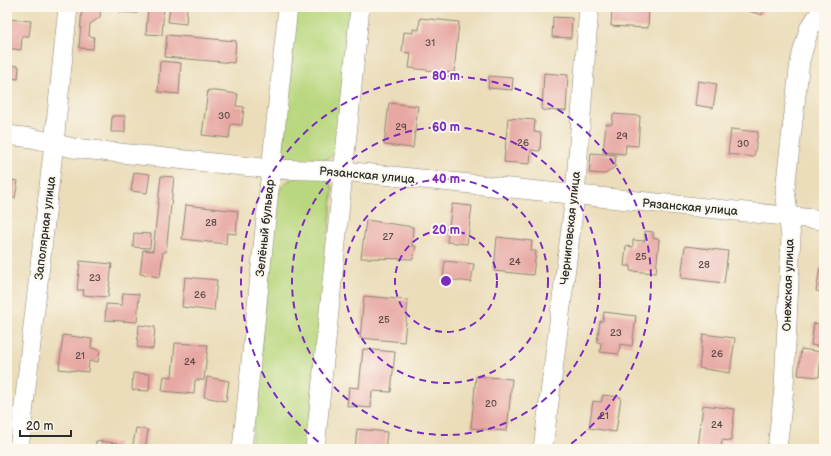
<svg xmlns="http://www.w3.org/2000/svg" width="831" height="456" viewBox="0 0 831 456" font-family="'Balsamiq Sans',sans-serif">
<rect width="100%" height="100%" fill="#fbf7ec"/>
<filter id="ink" filterUnits="userSpaceOnUse"><feTurbulence type="fractalNoise" baseFrequency=".025" numOctaves="2"/><feDisplacementMap in="SourceGraphic" scale="8" xChannelSelector="R" yChannelSelector="G"/><feConvolveMatrix kernelMatrix="1 2 1 2 8 2 1 2 1" color-interpolation-filters="sRGB"/></filter>
<filter id="wash" filterUnits="userSpaceOnUse"><feTurbulence type="fractalNoise" baseFrequency=".012" numOctaves="4" result="noise"/><feDisplacementMap in="SourceGraphic" scale="16" xChannelSelector="R" yChannelSelector="G"/><feGaussianBlur stdDeviation="0.9" result="paint"/><feColorMatrix in="noise" values="0 0 0 0 0 0 0 0 0 0 0 0 0 0 0 0 0 1.4 0 .05"/><feComposite in="paint" operator="in"/></filter>
<g filter="url(#wash)">
<rect width="100%" height="100%" fill="#ebddba"/>
<path fill="#b9d77e" stroke="#728154" d="M 296,7 L 354,7 L 339,149 C 327,166 306,161 288,162 L 284,159 L 282,154 Z
M 298,176 L 327,178 L 333,188 L 309,449 L 251,449 L 276,193 L 288,181 Z"/>
<g id="blocks">
<path fill="#e7a7a2" d="M 82,7 L 101,7 L 100,17 L 90,24 L 89,36 L 94,37 L 93,49 L 79,48 Z
M 121,7 L 138,7 L 137,13 L 120,12 Z
M 148,7 L 164,7 L 162,35 L 146,34 Z
M 170,7 L 187,7 L 186,24 L 168,22 Z
M 545,7 L 558,7 L 558,9 L 545,8 Z
M 612,7 L 649,7 L 648,28 L 611,26 Z
M 742,7 L 764,7 L 762,15 L 742,9 Z
M 553,17 L 572,18 L 571,38 L 552,37 Z
M 420,18 L 459,22 L 454,73 L 409,68 L 411,53 L 402,52 L 404,32 L 413,33 L 413,29 L 419,30 Z
M 7,19 L 31,21 L 29,36 L 22,36 L 21,50 L 7,48 Z
M 167,35 L 236,41 L 234,63 L 165,57 Z
M 160,61 L 181,63 L 179,94 L 158,92 Z
M 7,65 L 19,66 L 18,79 L 11,78 L 9,89 L 12,90 L 10,105 L 7,105 Z
M 544,73 L 568,75 L 566,111 L 542,110 Z
M 489,76 L 513,78 L 512,90 L 488,88 Z
M 698,81 L 717,84 L 713,108 L 695,105 Z
M 208,90 L 238,94 L 236,106 L 244,107 L 242,125 L 231,124 L 229,138 L 202,135 Z
M 389,103 L 418,106 L 413,148 L 384,145 Z
M 613,114 L 640,116 L 638,146 L 626,145 L 625,154 L 603,152 L 606,124 L 612,124 Z
M 112,116 L 125,116 L 125,132 L 111,132 Z
M 508,118 L 535,120 L 534,132 L 541,133 L 540,151 L 531,150 L 530,164 L 504,162 Z
M 731,129 L 758,132 L 754,157 L 728,154 Z
M 591,153 L 616,155 L 615,167 L 605,174 L 589,173 Z
M 7,165 L 11,165 L 9,180 L 18,181 L 15,198 L 7,197 Z
M 134,172 L 150,174 L 147,193 L 131,191 Z
M 161,176 L 174,177 L 166,252 L 163,252 L 160,277 L 140,274 L 143,250 L 153,251 Z
M 452,204 L 472,206 L 467,244 L 447,242 Z
M 186,205 L 238,211 L 236,234 L 227,233 L 226,244 L 182,239 Z
M 366,220 L 413,227 L 412,246 L 416,246 L 413,259 L 361,258 Z
M 645,231 L 653,232 L 653,238 L 659,239 L 656,273 L 630,271 L 631,266 L 624,266 L 626,246 L 633,247 L 633,240 L 645,241 Z
M 134,233 L 151,234 L 150,248 L 133,247 Z
M 497,237 L 532,241 L 531,251 L 536,251 L 533,275 L 494,271 Z
M 685,246 L 728,251 L 724,283 L 681,278 Z
M 80,261 L 112,264 L 108,297 L 83,295 L 84,290 L 77,290 Z
M 445,261 L 474,264 L 471,282 L 443,279 Z
M 820,268 L 824,269 L 824,292 L 816,291 Z
M 185,277 L 217,280 L 214,311 L 182,307 Z
M 123,293 L 139,294 L 137,322 L 105,320 L 106,304 L 122,305 Z
M 364,296 L 408,300 L 404,342 L 360,338 Z
M 604,312 L 636,316 L 632,346 L 620,344 L 619,354 L 600,352 L 601,343 L 597,342 L 600,321 L 603,321 Z
M 814,323 L 824,325 L 824,347 L 811,345 Z
M 139,325 L 155,327 L 153,349 L 137,347 Z
M 703,334 L 735,338 L 730,373 L 699,368 Z
M 63,335 L 92,339 L 91,348 L 100,350 L 98,362 L 89,361 L 88,372 L 59,369 Z
M 175,343 L 208,345 L 204,380 L 195,380 L 194,394 L 162,391 L 164,376 L 172,377 Z
M 363,349 L 395,352 L 391,392 L 372,391 L 371,408 L 347,406 L 349,387 L 359,388 Z
M 801,349 L 821,352 L 819,377 L 798,375 Z
M 133,373 L 150,374 L 149,391 L 132,390 Z
M 476,376 L 512,379 L 507,431 L 471,428 Z
M 207,377 L 229,381 L 226,401 L 204,397 Z
M 603,395 L 621,397 L 616,432 L 589,428 L 593,401 L 601,402 Z
M 703,405 L 735,409 L 731,441 L 722,440 L 721,449 L 698,447 Z
M 136,428 L 148,430 L 145,449 L 132,449 Z
M 357,429 L 387,432 L 385,449 L 355,449 Z
M 96,441 L 118,443 L 117,449 L 95,449 Z"/>
</g>
</g>
<g filter="url(#ink)">
<use href="#blocks" fill-opacity="0" stroke="#8b8472" stroke-width="1"/>
<g fill="none" stroke-linecap="round" stroke-linejoin="round">
<g stroke="#8b8472" stroke-width="20">
<path id="minor" d="M 7,135 L 32,138 L 73,148 L 271,169 L 343,171 L 824,220
M 19,449 L 54,143 L 68,7
M 242,449 L 288,7
M 315,449 L 360,7
M 543,449 L 575,196 L 589,7
M 777,449 L 784,388 L 791,237 L 785,190 L 800,61 L 809,29 L 824,7"/>
</g>
<use href="#minor" stroke="#fff" stroke-width="19"/>
</g>
</g>
<g fill="none" stroke="#7b2cbf" stroke-width="2" stroke-dasharray="7 5">
<circle cx="446" cy="281" r="51"/>
<circle cx="446" cy="281" r="102"/>
<circle cx="446" cy="281" r="154"/>
<path d="M328 449A205 205 0 1 1 564 449"/>
</g>
<g text-anchor="middle" stroke-width="4" stroke-linejoin="round" paint-order="stroke">
<g font-size="10" fill="#5a4a49">
<text x="430" y="46">31</text>
<text x="224" y="119">30</text>
<text x="401" y="130">29</text>
<text x="622" y="139">29</text>
<text x="523" y="146">26</text>
<text x="743" y="147">30</text>
<text x="211" y="226">28</text>
<text x="388" y="240">27</text>
<text x="641" y="260">25</text>
<text x="515" y="265">24</text>
<text x="704" y="268">28</text>
<text x="95" y="281">23</text>
<text x="200" y="298">26</text>
<text x="384" y="323">25</text>
<text x="616" y="336">23</text>
<text x="717" y="357">26</text>
<text x="80" y="359">21</text>
<text x="190" y="365">24</text>
<text x="491" y="407">20</text>
<text x="604" y="419">21</text>
<text x="717" y="428">24</text>
</g>
<g font-size="12" fill="#2b2b2b" stroke="#fbf7ec">
<text transform="translate(367 175) rotate(5)" y="4">Рязанская улица</text>
<text transform="translate(690 207) rotate(5)" y="4">Рязанская улица</text>
<text transform="translate(45 228) rotate(-83)" y="4">Заполярная улица</text>
<text transform="translate(265 228) rotate(-84)" y="4">Зелёный бульвар</text>
<text transform="translate(570 228) rotate(-84)" y="4">Черниговская улица</text>
<text transform="translate(788 285) rotate(-88)" y="4">Онежская улица</text>
</g>
</g>
<circle cx="446" cy="281" r="6" fill="#7b2cbf" stroke="#fbf7ec" stroke-width="2"/>
<g font-size="12" text-anchor="middle" font-weight="bold" fill="#7b2cbf" stroke="#fbf7ec" stroke-width="4" stroke-linejoin="round" paint-order="stroke">
<text x="446" y="80">80 m</text>
<text x="446" y="131">60 m</text>
<text x="446" y="183">40 m</text>
<text x="446" y="234">20 m</text>
</g>
<rect width="831" height="456" fill="none" stroke="#fbf7ec" stroke-width="24"/>
<path d="M20 430v6h51v-6" fill="none" stroke="#2b2b2b" stroke-width="2"/>
<text x="26" y="430" font-size="12" fill="#2b2b2b" stroke="#fbf7ec" stroke-width="3" paint-order="stroke">20 m</text>
</svg>
